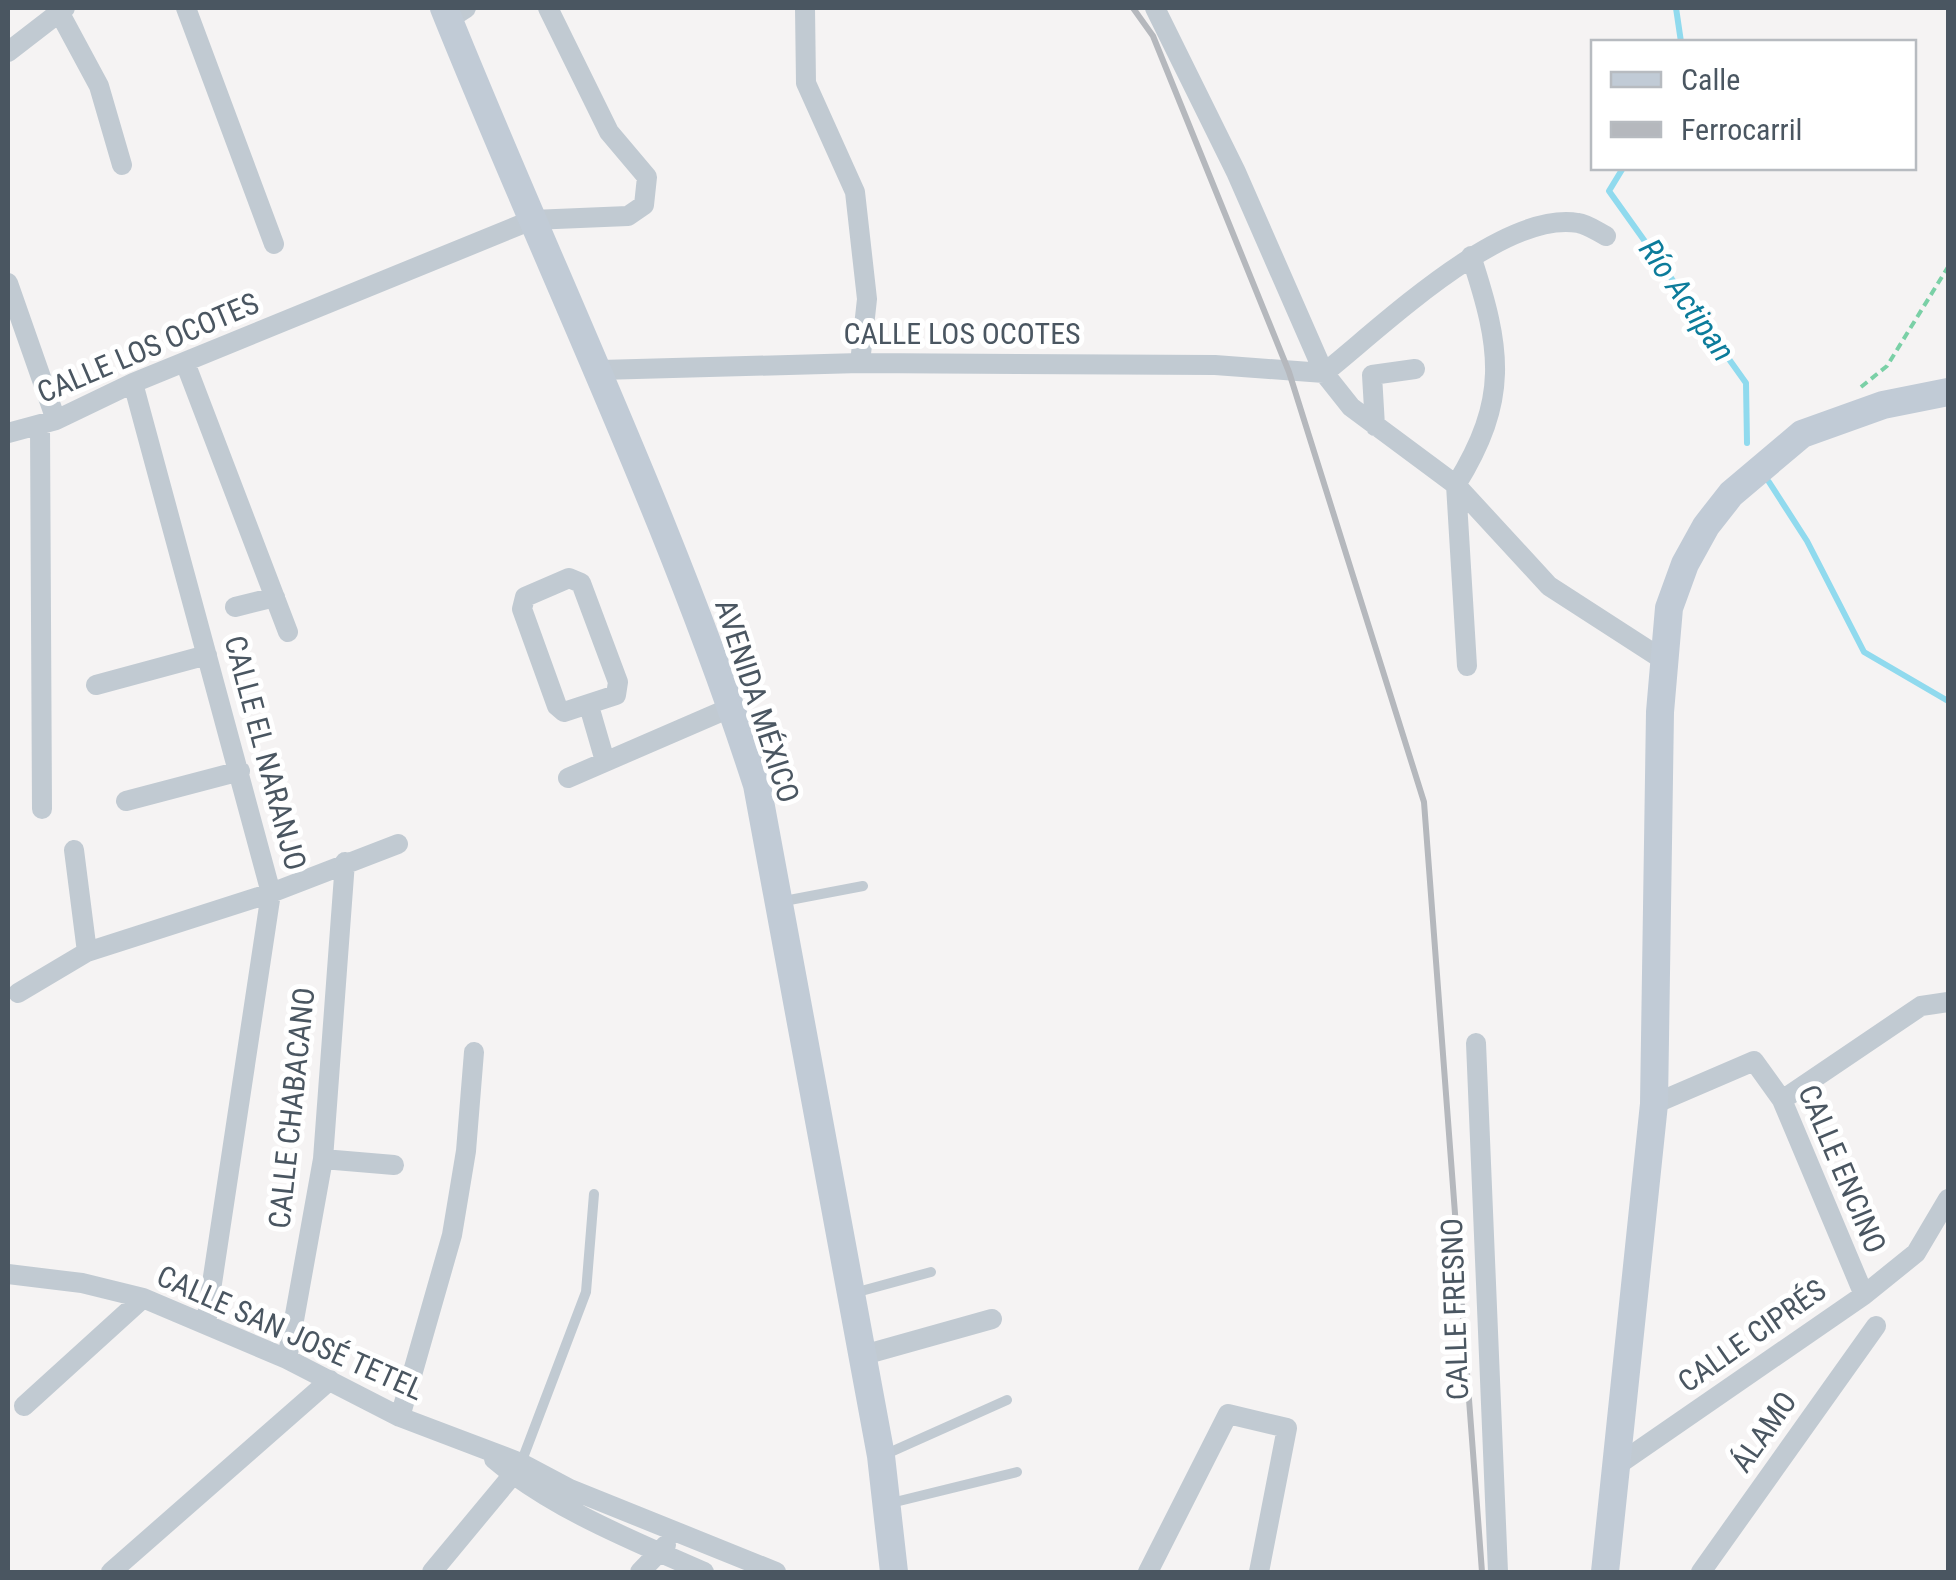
<svg xmlns="http://www.w3.org/2000/svg" width="1956" height="1580" viewBox="0 0 1956 1580" font-family="'Roboto Condensed',sans-serif">
<rect width="100%" height="100%" fill="#f5f3f3"/>
<g fill="none" stroke-linecap="round" stroke-linejoin="round">
<path stroke="#90daee" stroke-width="6" d="M 1676,8 L 1681,42
M 1623,168 L 1609,191 L 1746,383 L 1747,443
M 1769,482 L 1807,541 L 1864,652 L 1948,701"/>
<path stroke="#7ad0a6" stroke-width="4" stroke-dasharray="8 5" stroke-linecap="butt" d="M 1861,387 L 1887,366 L 1948,267"/>
<path stroke="#c1cad2" stroke-width="10" d="M 779,902 L 863,886
M 854,1293 L 931,1272
M 884,1455 L 1007,1400
M 521,1463 L 586,1292 L 594,1194
M 887,1504 L 1017,1472"/>
<path stroke="#c1cad2" stroke-width="20" d="M 57,8 L 99,86 L 122,165
M 186,8 L 274,244
M 805,8 L 806,83 L 855,192 L 867,299 L 860,363
M 1155,8 L 1236,172 L 1324,373 L 1351,407 L 1456,485 L 1549,586 L 1662,659
M 449,19 L 466,8
M 8,52 L 65,8
M 8,283 L 56,420
M 186,365 L 288,632
M 600,370 L 860,363 L 1215,365 L 1324,373
M 1324,373 C 1382,327 1502,210 1578,223 C 1587,224 1598,232 1606,236
M 133,383 L 271,893 L 206,1323
M 40,426 L 42,809
M 1375,426 L 1372,375 L 1415,369
M 8,433 L 56,420 L 133,383 L 532,220 L 628,216 L 644,205 L 647,177 L 609,132 L 548,8
M 1456,485 C 1509,399 1502,350 1471,256
M 1456,485 L 1467,666
M 569,578 L 581,583 L 618,682 L 616,695 L 564,712 L 557,706 L 522,609 L 525,597 Z
M 235,607 L 275,597
M 96,685 L 207,655
M 589,706 L 605,761
M 568,778 L 732,707
M 126,801 L 240,771
M 74,850 L 87,952
M 18,993 L 87,952 L 271,893 L 398,844
M 1476,1043 L 1498,1572
M 1782,1100 L 1921,1006 L 1948,1002
M 1654,1104 L 1754,1061 L 1782,1100 L 1864,1295
M 323,1159 L 394,1165
M 8,1274 L 82,1283 L 143,1298 L 287,1359 L 400,1417 L 521,1463 L 570,1489 L 776,1572
M 860,1356 L 992,1319
M 287,1359 L 323,1159 L 345,862
M 24,1406 L 143,1298
M 400,1417 L 452,1235 L 466,1151 L 474,1052
M 494,1459 C 553,1509 634,1541 704,1572
M 1619,1464 L 1864,1295 L 1916,1253 L 1948,1199
M 111,1572 L 330,1380
M 432,1572 L 520,1466
M 640,1572 L 666,1545
M 1148,1572 L 1228,1414 L 1287,1428 L 1259,1572
M 1701,1572 L 1876,1326"/>
<path stroke="#c1cbd6" stroke-width="28" d="M 444,8 C 548,267 671,519 757,785 L 881,1456 L 894,1572
M 1605,1572 L 1654,1104 L 1660,712 L 1669,608 L 1685,564 L 1706,526 L 1731,494 L 1802,434 L 1883,405 L 1948,392"/>
<path stroke="#b5b8bd" stroke-width="6" d="M 1133,8 L 1153,36 L 1289,372 L 1424,802 L 1482,1572"/>
</g>
<g text-anchor="middle" stroke-width="10" stroke-linejoin="round" paint-order="stroke">
<g font-size="30" fill="#4a5661" stroke="#fff">
<text x="962" y="344">CALLE LOS OCOTES</text>
<text transform="translate(148 348) rotate(-23)" y="10">CALLE LOS OCOTES</text>
<text transform="translate(757 701) rotate(72)" y="10">AVENIDA MÉXICO</text>
<text transform="translate(265 753) rotate(75)" y="10">CALLE EL NARANJO</text>
<text transform="translate(292 1108) rotate(-84)" y="10">CALLE CHABACANO</text>
<text transform="translate(1842 1169) rotate(67)" y="10">CALLE ENCINO</text>
<text transform="translate(1455 1309) rotate(-92)" y="10">CALLE FRESNO</text>
<text transform="translate(290 1333) rotate(24)" y="10">CALLE SAN JOSÉ TETEL</text>
<text transform="translate(1752 1336) rotate(-35)" y="10">CALLE CIPRÉS</text>
<text transform="translate(1764 1432) rotate(-55)" y="10">ÁLAMO</text>
</g>
<g font-size="32" font-style="italic" fill="#0c7c9b" stroke="#fff">
<text transform="translate(1687 300) rotate(55)" y="11">Río Actipan</text>
</g>
</g>
<rect width="1956" height="1580" fill="none" stroke="#4a5661" stroke-width="20"/>
<rect x="1591" y="40" width="325" height="130" fill="#ffffff" stroke="#b7bbc0" stroke-width="2.5"/>
<rect x="1611" y="72" width="50" height="15" fill="#c1cbd6" stroke="#b7bbc0" stroke-width="2.5"/>
<text x="1681" y="90" font-size="30" fill="#4a5661">Calle</text>
<rect x="1611" y="122" width="50" height="15" fill="#b5b8bd" stroke="#b7bbc0" stroke-width="2.5"/>
<text x="1681" y="140" font-size="30" fill="#4a5661">Ferrocarril</text>
</svg>
